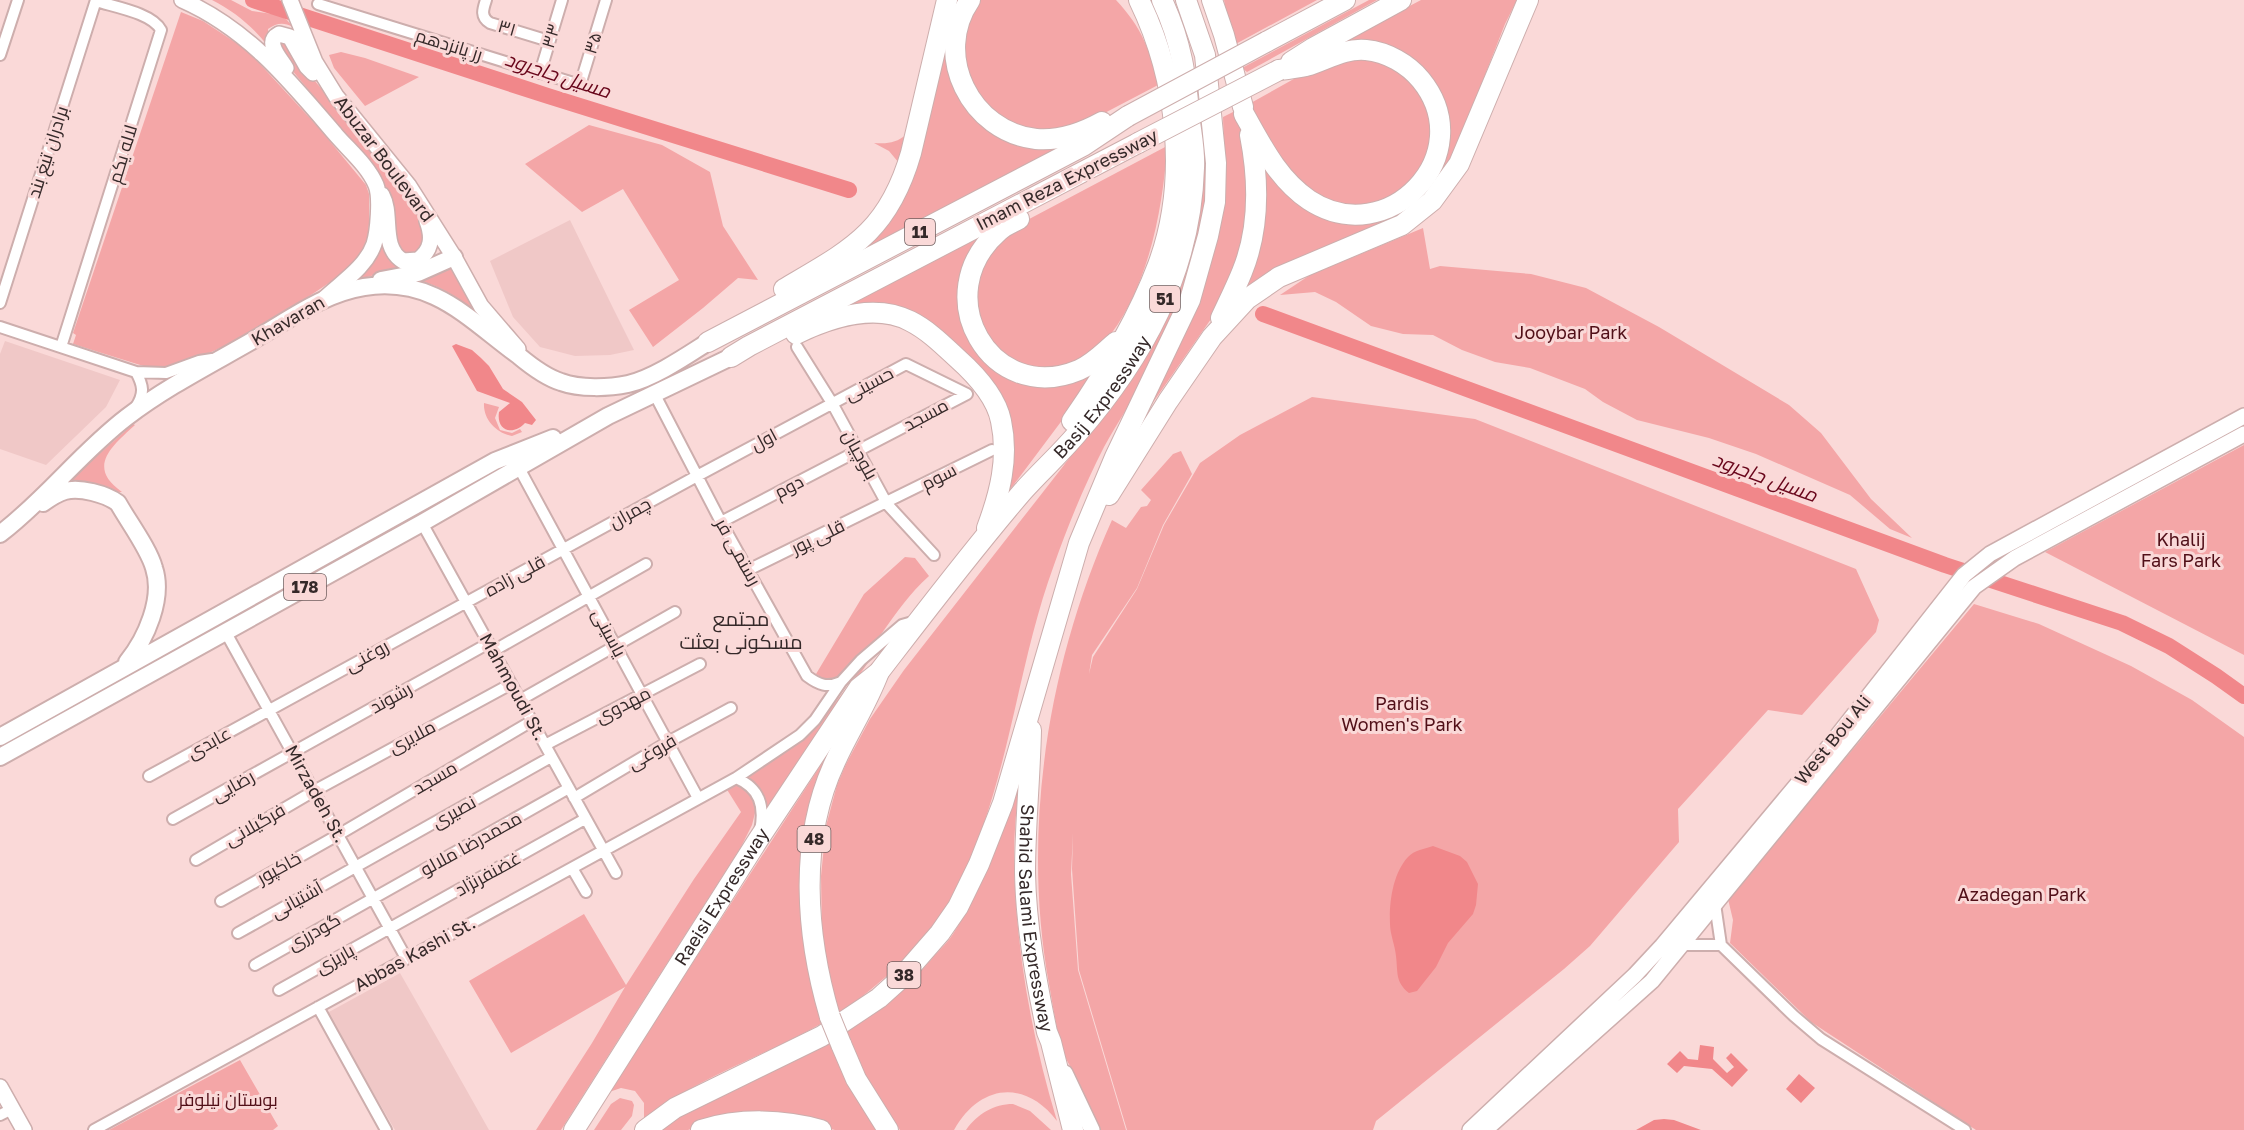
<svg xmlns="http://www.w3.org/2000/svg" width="2244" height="1130" viewBox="0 0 2244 1130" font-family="'Golos Text',Cairo,sans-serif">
<rect width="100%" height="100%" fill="#fad9d8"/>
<path fill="#f0c8c7" d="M 570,220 L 614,310 L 634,350 L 610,355 L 575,356 L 540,347 L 513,317 L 490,261 Z
M 5,341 L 120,380 L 106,407 L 46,465 L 0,449 L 0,354 Z
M 400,973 L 440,1043 L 489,1130 L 395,1130 L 329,1017 L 329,1012 Z"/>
<path fill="#f4a6a7" d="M 212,0 L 231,0 L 252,11 L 279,15 L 287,20 L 293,27 C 283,22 277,23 268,29 L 268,46 C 253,27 234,11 212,0 Z
M 951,0 L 964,0 L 952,32 L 989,126 L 1085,137 L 910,228 L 839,261 L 882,227 Z
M 974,0 L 1116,0 C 1143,29 1148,48 1160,84 L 1074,129 L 1043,134 L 997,119 L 963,73 L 966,15 Z
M 1224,0 L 1317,0 L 1232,46 Z
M 1369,0 L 1377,0 L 1247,72 L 1242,68 Z
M 1421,0 L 1517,0 L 1505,24 L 1447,172 L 1419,206 L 1240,297 L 1255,140 L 1305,202 L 1399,208 L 1443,132 L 1404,60 L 1309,59 Z
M 181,12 L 203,21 L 247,50 L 319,128 L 366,185 L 369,194 L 369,224 L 368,236 L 358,260 L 347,271 L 296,305 L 240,339 L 185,364 L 153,369 L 73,344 L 76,335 L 73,333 Z
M 285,39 L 309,74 L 348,120 L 422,218 L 428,237 L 414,257 L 397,250 L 389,202 L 379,175 L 286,63 L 278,42 Z
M 341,52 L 365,58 L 419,77 L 365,106 L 334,68 L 329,55 Z
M 1352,54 L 1402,68 L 1432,113 L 1428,163 L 1389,204 L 1335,207 L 1293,180 L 1249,104 L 1326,61 Z
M 1237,110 L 1247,150 L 1247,227 L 1228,288 L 1211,319 L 1129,437 L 1176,346 L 1224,151 L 1223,117 Z
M 589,125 L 662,145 L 710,172 L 723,226 L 758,280 L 738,278 L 703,308 L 653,347 L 629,310 L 679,280 L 623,189 L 582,212 L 525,164 Z
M 1204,128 C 1206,146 1209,164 1208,182 C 1206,250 1175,319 1144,378 C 1132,402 1117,423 1104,447 C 1085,484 1068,525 1054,565 C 1015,671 1009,789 955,891 C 928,943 884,982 837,1015 L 822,939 L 821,876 L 826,826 L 837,785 L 846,764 L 870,719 L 904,670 L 1061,469 L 1146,356 L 1154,343 L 1201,191 Z
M 907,134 L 899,163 L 889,151 L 874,143 C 888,144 896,143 907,134 Z
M 1167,146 C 1163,211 1147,294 1103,344 C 1099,348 1095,354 1091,357 C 1082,364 1055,370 1043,374 L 998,354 L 973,310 L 975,271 L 1016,226 Z
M 1046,200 L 993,231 L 963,300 L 1011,373 L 1097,365 L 1075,403 L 1000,503 L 1008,428 L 919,319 L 803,324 Z
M 1423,228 L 1430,269 L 1440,266 L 1531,274 L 1586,288 L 1659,327 L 1789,405 L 1821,433 L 1871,499 L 1912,538 L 1890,529 L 1850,495 L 1756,454 L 1709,438 L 1637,420 L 1603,402 L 1585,389 L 1530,368 L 1495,362 L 1462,350 L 1433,335 L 1403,334 L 1371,326 L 1336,302 L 1315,292 L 1280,295 L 1310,275 Z
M 385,233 L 415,266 C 393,272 371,274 349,283 C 371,268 378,258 385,233 Z
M 449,264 L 476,312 C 456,296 439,285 414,279 Z
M 1312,397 L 1475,419 L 1856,569 L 1879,620 L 1876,632 L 1802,715 L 1768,710 L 1678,809 L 1679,842 L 1590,946 L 1564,969 L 1376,1121 L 1373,1130 L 1127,1130 L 1079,970 L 1072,869 L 1073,833 L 1071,874 L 1078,970 L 1126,1130 L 1096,1130 C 1088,1115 1085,1099 1079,1083 C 1075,1072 1066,1062 1063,1051 C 1056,1030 1053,1005 1049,984 C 1021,831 1048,662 1112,520 L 1126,528 L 1141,507 L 1147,506 L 1151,500 L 1141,490 L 1173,454 L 1181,451 L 1192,474 L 1163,525 L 1137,588 L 1092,655 L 1089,674 L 1093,657 L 1137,589 L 1164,525 L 1200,463 L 1240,435 Z
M 484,403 L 499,407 L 495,418 L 500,430 L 512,433 L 520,429 L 522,432 L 512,436 C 496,433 483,419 484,403 Z
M 133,424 L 135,425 C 112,446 86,467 122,492 L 57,491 Z
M 2244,445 L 2244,655 L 2045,552 Z
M 905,557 L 915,558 L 929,576 C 909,594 897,612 882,633 C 875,643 863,649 855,658 C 848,666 844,679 833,681 C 826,682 821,677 816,674 L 864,594 Z
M 1974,604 L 2039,624 L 2131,666 L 2192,700 L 2244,737 L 2244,1130 L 1976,1130 L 1811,1022 L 1730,943 L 1733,920 L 1728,899 Z
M 874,654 L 805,753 L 765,815 C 763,797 761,786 745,776 C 762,765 783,754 799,741 C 829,717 848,682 874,654 Z
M 844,729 L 815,789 L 824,1022 C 765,1056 699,1077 644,1118 L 644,1103 L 635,1091 L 621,1088 L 609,1092 Z
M 1019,772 C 1018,800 1014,827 1014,855 C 1015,945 1031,1035 1057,1121 C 1025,1079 980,1084 954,1130 L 900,1130 L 863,1075 L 845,1033 C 881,1008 907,989 935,955 C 941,948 948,942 953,934 C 985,884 1002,828 1019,772 Z
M 739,784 L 750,790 L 757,805 L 752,825 L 741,847 L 561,1130 L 536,1130 L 592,1043 L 625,987 L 511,1053 L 469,981 L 584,914 L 626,985 L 694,879 L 741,812 L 726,788 Z
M 831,1042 L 878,1130 L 835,1130 L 798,1120 L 696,1127 L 688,1130 L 660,1130 L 689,1111 Z
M 240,1060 L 278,1126 L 273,1130 L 109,1130 Z
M 620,1098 L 632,1101 L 634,1105 L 632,1116 L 621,1130 L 594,1130 L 611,1104 Z
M 1013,1104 L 1030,1111 L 1051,1130 L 966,1130 C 977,1114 994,1104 1013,1104 Z"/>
<path fill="#f1878a" d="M 456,344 L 472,350 L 481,358 L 489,366 L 503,389 L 522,402 L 536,420 L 532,425 L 525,423 C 513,436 496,431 499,412 L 510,403 L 477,391 L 452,346 Z
M 1433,846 L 1460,856 L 1467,862 L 1478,884 L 1476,905 L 1473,914 L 1448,943 L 1436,967 L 1417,991 L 1409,993 C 1395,982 1398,972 1396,956 C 1395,945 1390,934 1390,924 C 1389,902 1393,873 1408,857 C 1414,850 1425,849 1433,846 Z
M 1700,1045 L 1714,1047 L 1713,1059 L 1727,1073 L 1734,1067 L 1726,1058 L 1731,1053 L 1748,1070 L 1732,1087 L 1712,1069 L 1684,1066 L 1677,1073 L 1667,1064 L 1680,1051 L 1688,1059 L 1698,1060 Z
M 1799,1074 L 1815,1088 L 1801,1103 L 1786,1089 Z
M 1664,1119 L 1674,1120 L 1701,1130 L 1636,1130 L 1654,1120 Z"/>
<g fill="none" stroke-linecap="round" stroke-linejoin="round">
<path stroke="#f1878a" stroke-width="16" d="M 253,0 L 548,96 L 849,190
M 1263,314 L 1945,565 L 2122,623 L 2169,646 L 2216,676 L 2244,696"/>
<g stroke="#cdaead" stroke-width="14">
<path id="street" d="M 486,0 C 483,9 480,17 490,23 L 549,41
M 318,4 L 580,85 L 606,0
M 0,55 L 18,0
M 540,73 L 562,0
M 0,303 L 96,0
M 0,327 L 136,372 L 166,373 L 199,361 L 212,359
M 61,347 L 161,30 C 152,13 115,7 96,1
M 797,347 L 832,403 L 887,504 L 934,555
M 136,372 C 143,385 145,393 136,407
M 654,393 L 721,522 L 807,676 C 819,685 827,688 841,682
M 519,468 L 698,798
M 422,523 L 616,873
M 748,570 L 992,450
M 225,631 L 406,958
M 493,651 L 646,564
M 520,700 L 675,612
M 545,745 L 700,664
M 149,776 L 697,476 L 906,364 L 967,394 L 721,522
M 736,778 C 760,788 765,806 760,831
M 574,798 L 668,742 L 731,708
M 173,819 L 489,643
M 196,860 L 314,791 L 511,684
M 572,868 L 586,892
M 221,901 L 338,835 L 532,721
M 1715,904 L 1721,945 L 1794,1016 L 1821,1039 L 1965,1130
M 238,933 L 551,757
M 1683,945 L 1721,945
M 255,965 L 569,788
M 279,990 L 585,819
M 318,1007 L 386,1130
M 0,1115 L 12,1109
M 94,1130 L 736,778 L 800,735 L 815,720 L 841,682 L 861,660 L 902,625 L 916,621"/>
</g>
<g stroke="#cdaead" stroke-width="18">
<path id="secondary" d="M 182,0 C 248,29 290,81 336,135 C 349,150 368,166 376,185 C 381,197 378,232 374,244 C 366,267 342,282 325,298
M 290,0 L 315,62 L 336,96 L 409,186 L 454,257 L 481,306 L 518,349
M 286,68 C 280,58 264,42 279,34 L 290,37 L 307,67 L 313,73
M 382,195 C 393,215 380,247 403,261 L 418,260 C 432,250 433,237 427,221
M 1065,1073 L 1092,1130
M 0,1087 L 24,1130
M 1470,1130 L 1635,975 L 1662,946 L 1827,749 L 1964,575 L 1990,554 L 2244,416
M 1485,1130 L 1652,981 L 1974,587 L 2015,558 L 2244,434"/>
</g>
<g stroke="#cdaead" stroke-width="20">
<path id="primary" d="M 381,280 L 418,273 L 454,257
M 43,503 C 50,498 58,493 65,491 C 80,487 106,494 118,503 C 128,521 149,549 154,568 C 164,598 146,639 127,662
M 0,534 C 46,499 81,452 127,417 C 169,385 216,362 262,335 C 294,316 326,293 364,287 C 433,276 468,319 519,356 C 531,366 545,377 561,382 C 580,389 609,388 628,384 C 654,378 686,356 708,342
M 0,737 L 495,461 L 553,438
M 0,757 L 422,523 L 608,416 L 731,357"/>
</g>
<g stroke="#cdaead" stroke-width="22">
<g id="highway">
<path d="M 970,0 C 932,55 971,132 1036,139 C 1059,141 1082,133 1102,122"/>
<path d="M 1212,0 L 1224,35 L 1243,107"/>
<path d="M 1266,42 L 1345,0"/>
<path d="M 1291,62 L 1313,48 L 1401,0"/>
<path d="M 1244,114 C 1262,146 1278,179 1309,200 C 1388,252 1481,154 1421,80 C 1408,64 1387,52 1366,50 C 1343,48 1327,60 1306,66 C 1297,68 1288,69 1279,70"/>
<path d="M 1019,219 C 1012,223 1004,226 999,231 C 926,294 991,407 1079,370 C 1093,364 1104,352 1116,342"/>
<path d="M 784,289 C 850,250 888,233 911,153 L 947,0"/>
<path d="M 1221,318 C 1228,303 1236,287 1242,272 C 1260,228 1259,181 1250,135"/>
<path d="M 796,334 C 829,318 875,303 910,321 C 928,330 943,345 957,358 C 975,374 996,396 1001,421 C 1009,458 1000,493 987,528"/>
<path d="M 708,342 L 1083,146 L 1128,116"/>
<path d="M 731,357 L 749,346 L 1138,143"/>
<path d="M 1072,421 C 1104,375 1138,318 1158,265 C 1189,181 1178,80 1139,0"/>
<path d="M 1109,495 L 1168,401 L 1212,337 L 1247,299 L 1279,277 L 1402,225 L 1432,201 L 1459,164 L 1528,0"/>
<path id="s1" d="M 1031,730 C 1030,778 1025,825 1025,873 C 1026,926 1036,980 1047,1032 L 1051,1042 L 1073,1130"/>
<path d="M 830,1017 C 806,936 798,841 835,762 C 849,731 867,704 879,672"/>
<path d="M 841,1044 L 856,1079 L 888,1130"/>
<path id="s2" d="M 574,1130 L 758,840 L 859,688 L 879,672 C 926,611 973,549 1023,491 C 1040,472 1059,455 1076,435 C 1143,358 1191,272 1194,168 C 1195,153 1192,137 1190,122 C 1186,76 1182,43 1162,0"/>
<path d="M 645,1130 L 675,1108 L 822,1036 L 879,998 L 899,980 L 940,933 L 958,907 L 979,864 L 1003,803 L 1079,543 L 1115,457 L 1190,300 L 1208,236 L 1215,202 L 1216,163 L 1205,55 L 1186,0"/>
<path d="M 701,1130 C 739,1118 783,1119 821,1130"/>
</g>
</g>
<use href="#street" stroke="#fff" stroke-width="10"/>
<use href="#secondary" stroke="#fff" stroke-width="15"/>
<use href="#primary" stroke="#fff" stroke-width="16"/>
<use href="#highway" stroke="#fff" stroke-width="20"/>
<g stroke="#cdaead" stroke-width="22" stroke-linecap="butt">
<path id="highway-bridge" d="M 1128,116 L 1266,42
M 1138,143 L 1279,70
M 830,1017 L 841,1044"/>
</g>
<use href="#highway-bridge" stroke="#fff" stroke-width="20"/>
</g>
<g text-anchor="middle" stroke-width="6" stroke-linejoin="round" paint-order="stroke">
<g fill="#fad9d8" stroke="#705e5e" stroke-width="1.5">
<rect x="905" y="219" width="30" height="26" rx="4.5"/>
<rect x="1150" y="286" width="30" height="26" rx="4.5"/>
<rect x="284" y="574" width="42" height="26" rx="4.5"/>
<rect x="797.5" y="826" width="33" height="26" rx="4.5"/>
<rect x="887.5" y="962" width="33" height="26" rx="4.5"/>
</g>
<g font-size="16" font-weight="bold" fill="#352929">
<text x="920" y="238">11</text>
<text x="1165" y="305">51</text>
<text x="305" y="593">178</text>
<text x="814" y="845">48</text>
<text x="904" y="981">38</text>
</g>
<g font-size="18" fill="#352929" stroke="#fad9d8">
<text transform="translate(507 28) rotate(16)" y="6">۳۱</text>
<text transform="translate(551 36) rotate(-73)" y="6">۳۳</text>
<text transform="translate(593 43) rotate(-73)" y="6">۳۵</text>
<text transform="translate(449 45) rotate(17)" y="6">رز پانزدهم</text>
<text transform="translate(48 152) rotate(-72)" y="6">برادران تیغ بند</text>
<text transform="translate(123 154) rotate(-73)" y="6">لاله یکم</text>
<text transform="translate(384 159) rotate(53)" y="6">Abuzar Boulevard</text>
<text transform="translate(1067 180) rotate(-27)" y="6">Imam Reza Expressway</text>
<text transform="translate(288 321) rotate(-30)" y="6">Khavaran</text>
<text transform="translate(869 384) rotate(-28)" y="6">حسینی</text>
<text dy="6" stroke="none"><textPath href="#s2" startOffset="906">Basij Expressway</textPath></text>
<text transform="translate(926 415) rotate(-28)" y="6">مسجد</text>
<text transform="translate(764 440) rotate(-28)" y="6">اول</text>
<text transform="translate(860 455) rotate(61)" y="6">بلوچیان</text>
<text transform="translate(939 477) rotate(-27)" y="6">سوم</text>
<text transform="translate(789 487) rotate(-27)" y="6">دوم</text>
<text transform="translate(630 513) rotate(-29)" y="6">چمران</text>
<text transform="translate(818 537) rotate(-26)" y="6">قلی پور</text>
<text transform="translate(738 552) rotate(61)" y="6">رستمی فر</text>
<text transform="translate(515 576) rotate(-29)" y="6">قلی زاده</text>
<text transform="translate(609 633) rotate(62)" y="6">یاسینی</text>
<text transform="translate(367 656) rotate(-29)" y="6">روغنی</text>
<text transform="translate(513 687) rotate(61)" y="6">Mahmoudi St.</text>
<text transform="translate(391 698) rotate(-29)" y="6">رشوند</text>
<text transform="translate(623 705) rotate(-27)" y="6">مهدوی</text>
<text transform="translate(412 737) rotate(-28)" y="6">ملایری</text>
<text transform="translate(1833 740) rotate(-51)" y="6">West Bou Ali</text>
<text transform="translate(209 743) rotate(-29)" y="6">عابدی</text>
<text transform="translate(652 752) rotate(-30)" y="6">فروغی</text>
<text transform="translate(435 778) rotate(-30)" y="6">مسجد</text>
<text transform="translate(233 786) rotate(-29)" y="6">رضایی</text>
<text transform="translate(316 794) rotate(61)" y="6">Mirzadeh St.</text>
<text transform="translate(454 812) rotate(-29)" y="6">نصیری</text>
<text transform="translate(255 825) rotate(-30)" y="6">فرگیلانی</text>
<text transform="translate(471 844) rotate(-29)" y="6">محمدرضا ملالو</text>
<text transform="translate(279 868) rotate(-29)" y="6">خاکپور</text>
<text transform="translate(488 874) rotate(-29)" y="6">غضنفرنژاد</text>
<text dy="6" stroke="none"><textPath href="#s2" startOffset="276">Raeisi Expressway</textPath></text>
<text transform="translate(297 900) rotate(-29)" y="6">آشتیانی</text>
<text dy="6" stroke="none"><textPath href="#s1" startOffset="189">Shahid Salami Expressway</textPath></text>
<text transform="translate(314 932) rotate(-29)" y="6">گودرزی</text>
<text transform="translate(415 954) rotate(-29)" y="6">Abbas Kashi St.</text>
<text transform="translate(335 959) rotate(-29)" y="6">پاریزی</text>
</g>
<g font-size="18" fill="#510f18" stroke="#fad9d8">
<text x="1571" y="339">Jooybar Park</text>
<text x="2181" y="546">Khalij<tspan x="2181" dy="21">Fars Park</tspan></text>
<text x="1402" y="710">Pardis<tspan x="1402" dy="21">Women's Park</tspan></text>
<text x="2022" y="901">Azadegan Park</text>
<text x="228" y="1106">بوستان نیلوفر</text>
</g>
<g font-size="20" font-style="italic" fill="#68051a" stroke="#fad9d8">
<text transform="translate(558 75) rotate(18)" y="7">مسیل جاجرود</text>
<text transform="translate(1765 477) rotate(20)" y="7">مسیل جاجرود</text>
</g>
<g font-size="20" fill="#352929" stroke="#fad9d8">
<text x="741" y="626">مجتمع<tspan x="741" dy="23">مسکونی بعثت</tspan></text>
</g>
</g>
</svg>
